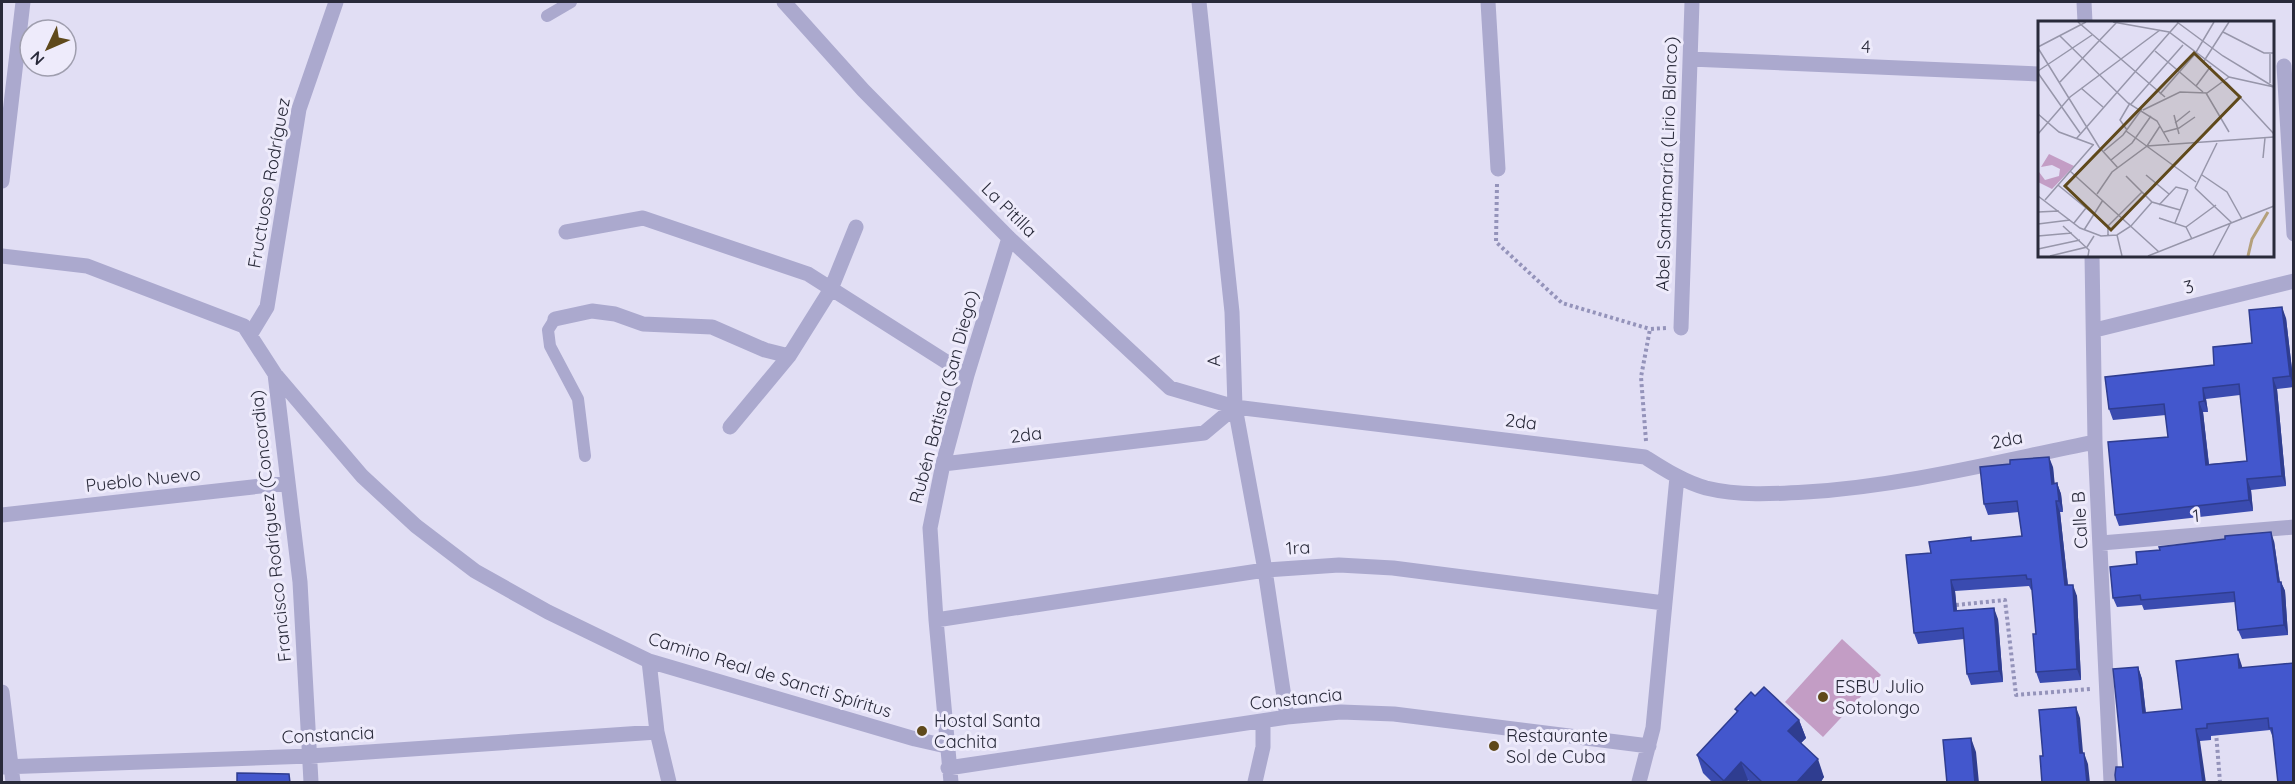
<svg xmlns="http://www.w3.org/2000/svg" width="2295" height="784" viewBox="0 0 2295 784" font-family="Quicksand,sans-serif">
<rect width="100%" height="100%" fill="#e1def4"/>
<path fill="#c39dc5" d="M 1842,639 L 1881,675 L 1823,737 L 1785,702 Z"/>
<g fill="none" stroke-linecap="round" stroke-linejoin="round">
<path stroke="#9493ba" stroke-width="4" stroke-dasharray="3 3" stroke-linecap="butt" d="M 1497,184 L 1496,242 L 1562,303 L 1650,329
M 1646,441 L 1641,377 L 1650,329 L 1666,328
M 1956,605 L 2005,600 L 2016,695 L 2090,689
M 2216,732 L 2220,782"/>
<path stroke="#aba9ce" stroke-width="12" d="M 547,16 L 571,2
M 555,319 L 548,330 L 550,346 L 578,399 L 585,456"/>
<path stroke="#aba9ce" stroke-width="15" d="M 784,2 L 863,90 L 1009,238 L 1170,388 L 1235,407 L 1645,457 C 1664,469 1684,482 1706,488 C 1739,496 1773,494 1806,492 C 1904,486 2000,461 2095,442
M 1199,2 L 1232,312 L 1235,407 L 1265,570 L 1287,717
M 1488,2 L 1498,169
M 2084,2 L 2085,22
M 1690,59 L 2040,74
M 2284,66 L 2294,234
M 2,181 L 23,2
M 566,232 L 643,218 L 808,274 L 967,375
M 2092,255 L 2095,442 L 2111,782
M 2,256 L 87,266 L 244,326 L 275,374 L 362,476 L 416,526 L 475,571 L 548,612 L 649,661 L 915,739 L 946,746
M 555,319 L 592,311 L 615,314 L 643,324 L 712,327 L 765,350 L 789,356
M 1681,328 L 1692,2
M 2095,330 L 2294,281
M 250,335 L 267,307 L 299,109 L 336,2
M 275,374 L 300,582 L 311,782
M 730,427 L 789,356 L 831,289 L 856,227
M 943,464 L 1204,433 L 1235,407
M 2,515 L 288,483
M 2101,543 L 2294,527
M 936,620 L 1265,570 L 1339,565 L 1393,568 L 1664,603
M 649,661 L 657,732 L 669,782
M 2,692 L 13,782
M 2,767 L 310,756 L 657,732
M 948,768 L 1287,717 L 1341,712 L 1394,714 L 1649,746
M 951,782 L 936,620 L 930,528 L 943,464 L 967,375 L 1009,238
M 1255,782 L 1263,747 L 1263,721
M 1639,782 L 1653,728 L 1677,477"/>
</g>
<path fill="#3a4bb0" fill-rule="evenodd" d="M 2286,318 L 2294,387 L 2277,389 L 2286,486 L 2251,490 L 2253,511 L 2119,526 L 2115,515 L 2168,437 L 2166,415 L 2113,420 L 2109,409 L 2214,365 L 2252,343 ZM 2240,395 L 2247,461 L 2209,464 L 2203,412 L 2208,412 L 2206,399 Z
M 2053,467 L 2054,484 L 2057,483 L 2061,494 L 2063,512 L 2060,512 L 2068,585 L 2077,596 L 2081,680 L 2040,683 L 2036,672 L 2036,634 L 2032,590 L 2031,590 L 2029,586 L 1955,591 L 1957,611 L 1998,619 L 2003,682 L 1971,685 L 1967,674 L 1964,639 L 1918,644 L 1914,633 L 1931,553 L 1971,537 L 1972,541 L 2022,536 L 2019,512 L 1988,515 L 1984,504 Z
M 2274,541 L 2280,582 L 2281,582 L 2285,591 L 2288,635 L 2242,639 L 2238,630 L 2235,602 L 2144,610 L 2142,605 L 2117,607 L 2113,598 L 2137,564 Z
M 2294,663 L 2273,738 L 2270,730 L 2211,736 L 2211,740 L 2200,741 L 2123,767 L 2138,667 L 2142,679 L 2146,713 L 2182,709 L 2242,666 L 2242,668 Z
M 1755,696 L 1799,720 L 1806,738 L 1801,743 L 1824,777 L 1820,783 L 1750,783 L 1748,780 L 1746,783 L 1713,783 L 1703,773 L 1697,755 L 1737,713 L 1735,709 Z"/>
<path fill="#2f3d90" d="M 2282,307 L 2286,318 L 2294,387 L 2290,376 Z
M 2273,378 L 2277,389 L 2286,486 L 2282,476 Z
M 2203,388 L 2206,399 L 2208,412 L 2204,401 Z
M 2199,402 L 2203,412 L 2210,475 L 2206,465 Z
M 2049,457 L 2053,467 L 2056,495 L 2052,484 Z
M 2247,479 L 2251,490 L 2253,511 L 2249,500 Z
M 2057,483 L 2061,494 L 2063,512 L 2059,501 Z
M 2056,501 L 2060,512 L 2069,596 L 2065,585 Z
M 2271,532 L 2274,541 L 2281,591 L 2278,582 Z
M 1951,580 L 1955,591 L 1958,622 L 1954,611 Z
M 2281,582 L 2285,591 L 2288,635 L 2284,625 Z
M 2073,585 L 2077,596 L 2081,680 L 2077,669 Z
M 1994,608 L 1998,619 L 2003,682 L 1999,671 Z
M 2238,654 L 2242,666 L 2244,680 L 2239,668 Z
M 2138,667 L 2142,679 L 2147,725 L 2143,713 Z
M 2076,707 L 2080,718 L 2084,764 L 2080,753 Z
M 1799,720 L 1806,738 L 1795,749 L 1788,731 Z
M 2196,729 L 2200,741 L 2206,783 L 2203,783 Z
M 1971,738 L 1976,752 L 1979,783 L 1975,783 Z
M 2084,753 L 2088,764 L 2090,783 L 2087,783 Z
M 1818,759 L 1824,777 L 1820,783 L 1796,783 Z
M 1741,762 L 1748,780 L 1746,783 L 1725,783 L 1724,781 Z"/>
<path fill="#4357cd" stroke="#2f3d90" stroke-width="1.5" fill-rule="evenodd" d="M 2282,307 L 2290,376 L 2273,378 L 2282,476 L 2247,479 L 2249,500 L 2115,515 L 2108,442 L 2168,437 L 2164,404 L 2109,409 L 2105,377 L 2214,365 L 2213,347 L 2252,343 L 2249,310 ZM 2239,384 L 2247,461 L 2206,465 L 2199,402 L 2204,401 L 2203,388 Z
M 2049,457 L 2052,484 L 2057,483 L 2059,501 L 2056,501 L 2065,585 L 2073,585 L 2077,669 L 2036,672 L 2033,634 L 2036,634 L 2031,579 L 2027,579 L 2026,575 L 1951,580 L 1954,611 L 1994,608 L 1999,671 L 1967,674 L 1963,628 L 1914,633 L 1906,555 L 1931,553 L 1929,542 L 1971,537 L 1971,541 L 2022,536 L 2017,501 L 1984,504 L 1980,467 L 2010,464 L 2010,460 Z
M 2271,532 L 2278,582 L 2281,582 L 2284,625 L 2238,630 L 2234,592 L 2141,600 L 2140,595 L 2113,598 L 2110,567 L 2137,564 L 2136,552 L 2160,550 L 2159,547 L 2225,539 L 2225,536 Z
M 2238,654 L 2239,668 L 2294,663 L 2294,783 L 2278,783 L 2272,728 L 2269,728 L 2268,718 L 2207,724 L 2207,728 L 2196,729 L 2203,783 L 2116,783 L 2115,775 L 2116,767 L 2123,767 L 2113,669 L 2138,667 L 2143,713 L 2182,709 L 2176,661 Z
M 1764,687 L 1799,720 L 1788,731 L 1818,759 L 1796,783 L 1763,783 L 1741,762 L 1724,781 L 1697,755 L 1738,711 L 1735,709 L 1751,692 L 1755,696 Z
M 2076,707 L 2080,753 L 2084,753 L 2087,783 L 2042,783 L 2040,756 L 2043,756 L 2039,710 Z
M 1971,738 L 1975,783 L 1947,783 L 1943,740 Z
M 237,773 L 289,774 L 290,783 L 237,783 Z"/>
<g fill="#5f491b" stroke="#eeebfb" stroke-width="2">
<circle cx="1823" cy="697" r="6"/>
<circle cx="922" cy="731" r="6"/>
<circle cx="1494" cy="746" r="6"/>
</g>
<g text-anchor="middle" stroke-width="6" stroke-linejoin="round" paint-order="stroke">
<g font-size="18" fill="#292a3a" stroke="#eeebfb">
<text transform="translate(1866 47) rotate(2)" y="6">4</text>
<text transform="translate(1667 164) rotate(-88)" y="6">Abel Santamaría (Lirio Blanco)</text>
<text transform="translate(269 183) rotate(-80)" y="6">Fructuoso Rodríguez</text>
<text transform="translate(1009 210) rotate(45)" y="6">La Pitilla</text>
<text transform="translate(2189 287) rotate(-14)" y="6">3</text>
<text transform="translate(1214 361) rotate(-92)" y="6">A</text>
<text transform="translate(944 397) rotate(-75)" y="6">Rubén Batista (San Diego)</text>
<text transform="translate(1521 422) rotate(7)" y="6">2da</text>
<text transform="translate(1026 435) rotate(-7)" y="6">2da</text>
<text transform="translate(2007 440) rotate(-11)" y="6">2da</text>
<text transform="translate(143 480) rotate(-6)" y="6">Pueblo Nuevo</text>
<text transform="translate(2196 516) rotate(-5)" y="6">1</text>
<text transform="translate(2080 520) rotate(-93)" y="6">Calle B</text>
<text transform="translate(271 526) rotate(-96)" y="6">Francisco Rodríguez (Concordia)</text>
<text transform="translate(1298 548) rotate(-4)" y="6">1ra</text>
<text transform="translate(770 675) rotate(17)" y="6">Camino Real de Sancti Spíritus</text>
<text transform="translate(1296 699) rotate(-6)" y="6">Constancia</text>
<text transform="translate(328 735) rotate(-3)" y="6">Constancia</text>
</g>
<g font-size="18" fill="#292a3a" stroke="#eeebfb" text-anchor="start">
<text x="1835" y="693">ESBU Julio<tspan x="1835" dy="21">Sotolongo</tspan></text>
<text x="934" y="727">Hostal Santa<tspan x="934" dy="21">Cachita</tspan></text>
<text x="1506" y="742">Restaurante<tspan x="1506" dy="21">Sol de Cuba</tspan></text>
</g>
</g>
<g transform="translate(2038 21)">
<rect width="236" height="236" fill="#e1def4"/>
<path d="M 11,133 L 36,145 L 14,168 L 0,161 L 1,151 L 7,159 L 21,155 L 22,148 L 14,144 L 3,146 Z" fill="#c39dc5"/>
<path fill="none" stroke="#b4a07b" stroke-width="3" d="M 210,235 L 214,218 L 230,191"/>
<path fill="none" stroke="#9796aa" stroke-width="1.5" d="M 40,1 L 127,76M 75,1 L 131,11 L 191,56 L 236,66M 139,1 L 185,35 L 236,66M 185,11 L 226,32 L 236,32M 22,15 L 90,82 L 119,100 L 131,121M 0,26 L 48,1M 0,27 L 61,126 L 80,147M 117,30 L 165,71M 232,33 L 232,62M 166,40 L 191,1M 0,50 L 54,14M 0,52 L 42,112M 22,61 L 79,1M 188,61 L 236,113M 158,65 L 173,45M 43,67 L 65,86M 168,72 L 191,111M 122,73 L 157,33 L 176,1M 93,83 L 145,24M 105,89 L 142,71 L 169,72 L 191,56M 0,93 L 21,111 L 56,124M 136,94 L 141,113M 137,102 L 152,90M 89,109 L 82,99 L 92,82M 88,110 L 158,161M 126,111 L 141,107 L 157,96M 0,113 L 32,76 L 122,9M 38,118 L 140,2M 109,125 L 236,116M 66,130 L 85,114 L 104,88M 225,137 L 227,117M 73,139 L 94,122 L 113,95M 32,150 L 121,231M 108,154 L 131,173M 164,154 L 189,171 L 204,198M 88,155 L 114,181 L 142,189M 20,164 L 70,205M 157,167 L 179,122M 157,167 L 194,202M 59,173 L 74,151 L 109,125 L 122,105M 0,175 L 42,207 L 63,215 L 79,214 L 93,205 L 114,181M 7,179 L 55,124M 121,184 L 138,166 L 150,169M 0,191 L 21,190M 121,197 L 148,206 L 154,218M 36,202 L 48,187M 137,202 L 150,169M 0,203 L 32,199M 25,205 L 51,229 L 50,235M 148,206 L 178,184M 46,209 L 65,179M 79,214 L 84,235M 0,215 L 34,212M 70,215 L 70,205 L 104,171M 0,228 L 42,219M 12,235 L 49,226 L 56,215M 110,235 L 236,185M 175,235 L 192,203"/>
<path fill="#5f491b" fill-opacity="0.15" stroke="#5f491b" stroke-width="3" d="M 156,32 L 202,76 L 73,209 L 27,165 Z"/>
<rect width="236" height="236" fill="none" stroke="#292a3a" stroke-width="3"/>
</g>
<rect width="2295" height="784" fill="none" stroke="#292a3a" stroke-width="6"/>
<g transform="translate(48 48) rotate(226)"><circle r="28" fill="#eeebfb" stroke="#9f9eae" stroke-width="1.5"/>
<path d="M0-4.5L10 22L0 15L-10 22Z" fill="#5f491b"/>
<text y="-9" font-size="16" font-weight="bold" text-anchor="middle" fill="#292a3a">N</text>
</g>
</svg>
